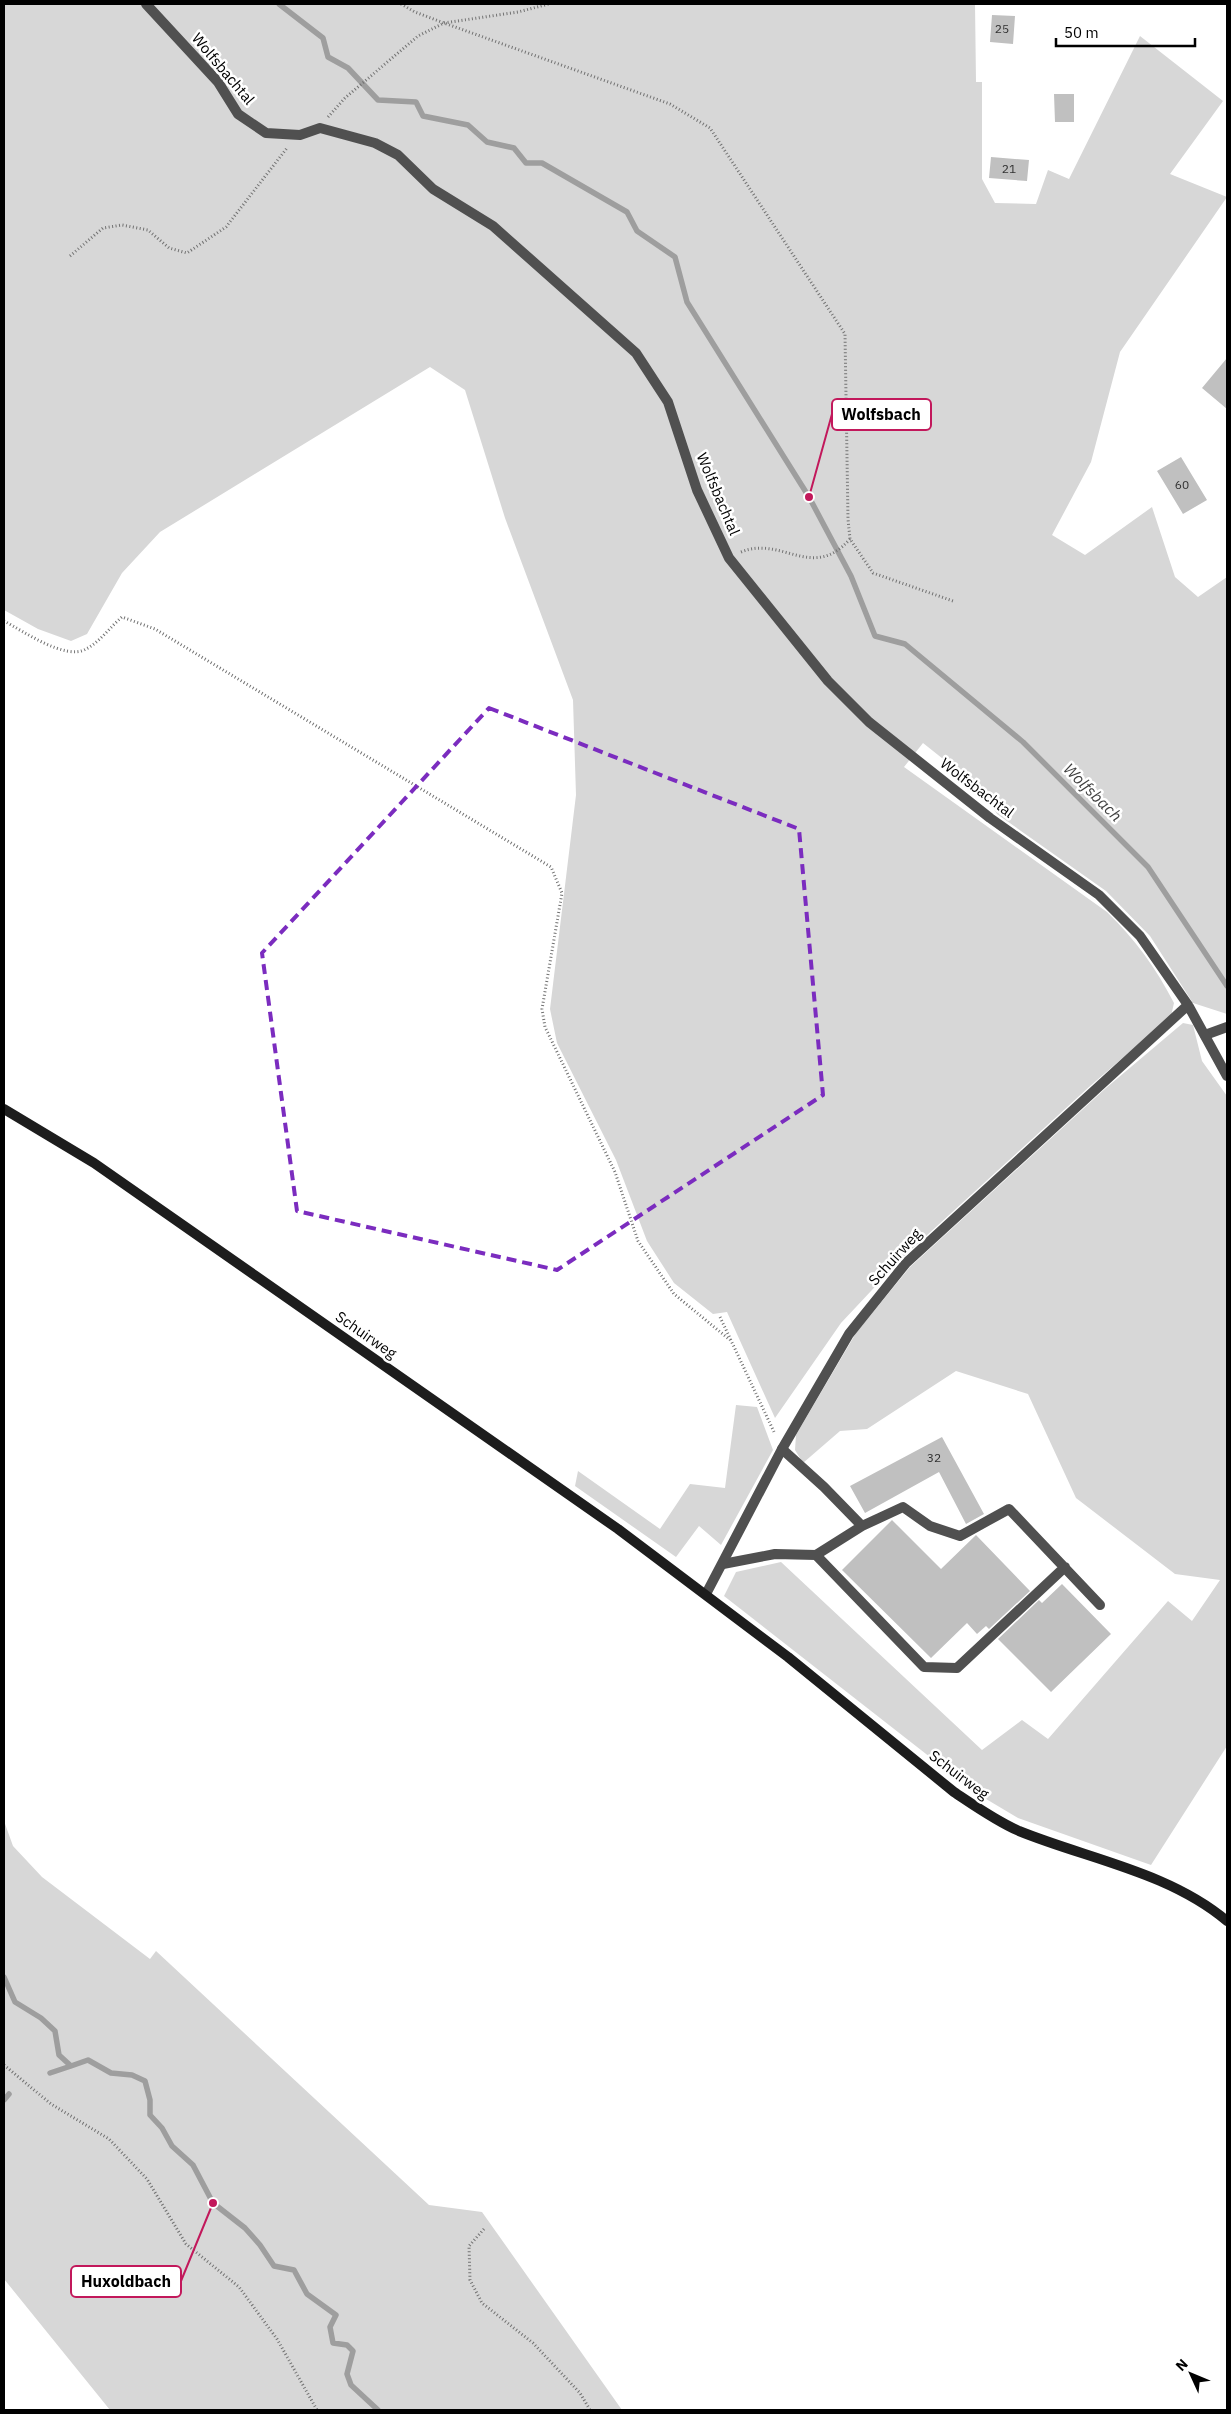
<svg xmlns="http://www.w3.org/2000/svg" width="1231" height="2414" viewBox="0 0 1231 2414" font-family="'IBM Plex Sans',sans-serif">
<rect width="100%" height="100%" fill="#fff"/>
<path fill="#d7d7d7" d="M 4,4 L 975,4 L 976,82 L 982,82 L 982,179 L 995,203 L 1036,204 L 1048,170 L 1069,179 L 1140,36 L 1223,101 L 1170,174 L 1227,197 L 1120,352 L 1091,462 L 1052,535 L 1085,555 L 1152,507 L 1175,577 L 1198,597 L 1227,577 L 1227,1014 L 1193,1003 L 1150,936 L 1106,891 L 997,814 L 982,790 L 923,743 L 904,767 L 1107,912 C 1135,939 1156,968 1174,1003 L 1171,1016 L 1089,1087 L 902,1258 L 841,1323 L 775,1418 L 727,1312 L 713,1314 L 674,1283 L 647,1241 L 616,1160 L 557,1043 L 550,1009 L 576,795 L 573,700 L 505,518 L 465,390 L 430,367 L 160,532 L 122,573 L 87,634 L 71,641 L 38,629 L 4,610 Z
M 1183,1023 L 1193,1025 L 1202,1061 L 1227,1096 L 1227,1746 L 1151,1865 L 1018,1818 L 976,1793 L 724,1596 L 736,1572 L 781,1562 L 982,1750 L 1022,1720 L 1048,1739 L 1168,1601 L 1192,1621 L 1220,1580 L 1175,1574 L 1076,1498 L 1028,1394 L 956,1371 L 867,1429 L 840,1431 L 803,1463 L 795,1450 L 796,1435 L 856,1333 L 910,1267 L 1106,1088 Z
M 736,1405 L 757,1407 L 773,1450 L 721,1545 L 699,1526 L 676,1557 L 575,1486 L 578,1471 L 660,1529 L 690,1484 L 725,1488 Z
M 4,1821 L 13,1846 L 42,1877 L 150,1959 L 156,1951 L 429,2205 L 482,2212 L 622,2410 L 110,2410 L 4,2279 Z"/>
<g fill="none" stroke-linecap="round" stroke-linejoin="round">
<path stroke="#9e9e9e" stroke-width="5.5" d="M 279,4 L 323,38 L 328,57 L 348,68 L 378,100 L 416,102 L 423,116 L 468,125 L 487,142 L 514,148 L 526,163 L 542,163 L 627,212 L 637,231 L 675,257 L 687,302 L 809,497 L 851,576 L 875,636 L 905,644 L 1023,742 L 1148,867 L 1227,986
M 4,1977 L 15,2002 L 41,2018 L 55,2031 L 59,2055 L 71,2066 L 88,2060 L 111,2073 L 132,2075 L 145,2081 L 150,2100 L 150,2115 L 162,2128 L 172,2146 L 193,2165 L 213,2203 L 245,2228 L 260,2245 L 274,2266 L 294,2270 L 307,2294 L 336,2315 L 330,2327 L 333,2343 L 347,2345 L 353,2351 L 347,2374 L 351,2385 L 378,2410
M 50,2073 L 71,2066
M 4,2100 L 9,2094"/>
</g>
<path fill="#c0c0c0" d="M 992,15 L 1015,16 L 1013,44 L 990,42 Z
M 1054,94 L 1074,94 L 1074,122 L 1055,122 Z
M 991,157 L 1029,160 L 1027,181 L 989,178 Z
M 1227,358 L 1227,409 L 1202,388 Z
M 1181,457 L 1207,500 L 1183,514 L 1157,471 Z
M 942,1437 L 984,1514 L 966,1524 L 939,1472 L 865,1513 L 850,1486 Z
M 892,1520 L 941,1569 L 976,1535 L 1030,1591 L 989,1629 L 986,1626 L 977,1634 L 967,1623 L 931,1658 L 842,1570 Z
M 1062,1584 L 1111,1634 L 1051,1692 L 998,1639 L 1039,1600 L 1042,1603 Z"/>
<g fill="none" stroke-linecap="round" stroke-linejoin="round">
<path stroke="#727272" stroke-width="3" stroke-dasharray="1 2.5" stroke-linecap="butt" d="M 401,4 L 415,12 L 444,23 L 670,104 L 710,128 L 845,334 L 848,519 L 850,539 L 873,573 L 953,601
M 328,117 L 345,98 L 418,36 L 444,23 L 518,12 L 549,4
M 70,256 L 103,228 L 122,225 L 148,230 L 169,248 L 187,253 L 226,227 L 287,148
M 741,552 C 782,535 812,582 850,539
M 4,621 C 23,631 66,661 86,649 C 100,642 110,627 122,617 L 155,629 L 551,867 L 562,893 L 542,1009 L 545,1027 L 615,1172 L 638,1241 L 674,1294 L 730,1340
M 720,1317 L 775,1434
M 4,2065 L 51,2104 L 109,2139 L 147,2179 L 186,2244 L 239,2287 L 277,2339 L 317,2410
M 484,2229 L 469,2246 L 470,2280 L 482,2303 L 533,2343 L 580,2393 L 590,2410"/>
<path stroke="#505050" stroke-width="10" d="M 1205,1035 L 1227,1027
M 782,1449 L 824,1487 L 862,1526
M 816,1555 L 924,1667 L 957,1668 L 1065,1567
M 723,1564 L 775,1554 L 816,1555 L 862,1526 L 903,1507 L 930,1526 L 960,1536 L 1009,1509 L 1100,1605"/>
<path stroke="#505050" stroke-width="10" d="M 146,4 L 218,82 L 238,114 L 266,133 L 300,135 L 320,128 L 375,143 L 398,155 L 433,189 L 493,226 L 636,353 L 668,402 L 697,490 L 729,558 L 828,681 L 869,722 L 990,818 L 1099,895 L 1140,936 L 1188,1005 L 1227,1076
M 706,1594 L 782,1449 L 849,1334 L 906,1263 L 1188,1005"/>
<path stroke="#1d1d1d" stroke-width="10" d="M 4,1109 L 94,1163 L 618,1529 L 788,1657 L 954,1792 C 975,1806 996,1821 1019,1831 C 1088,1859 1169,1872 1227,1921"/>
</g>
<path fill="none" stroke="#7b2cbf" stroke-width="4" stroke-dasharray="10 6" stroke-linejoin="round" d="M 489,708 L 799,829 L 823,1095 L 557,1270 L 297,1211 L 262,953 Z"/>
<g text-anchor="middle" stroke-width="5" stroke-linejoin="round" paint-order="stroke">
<g font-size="12" fill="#303030">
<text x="1002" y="33">25</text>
<text x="1009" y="173">21</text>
<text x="1182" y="489">60</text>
<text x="934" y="1462">32</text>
</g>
<g font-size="15" fill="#000" stroke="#fff">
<text transform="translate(223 69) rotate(50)" y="5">Wolfsbachtal</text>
<text transform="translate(718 494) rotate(67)" y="5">Wolfsbachtal</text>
<text transform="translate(977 788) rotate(37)" y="5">Wolfsbachtal</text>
<text transform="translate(895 1257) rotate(-48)" y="5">Schuirweg</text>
<text transform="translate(366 1335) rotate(35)" y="5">Schuirweg</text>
<text transform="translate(959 1775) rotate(37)" y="5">Schuirweg</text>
</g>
<g font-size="16" font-style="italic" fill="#3f3f3f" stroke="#fff">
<text transform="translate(1093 792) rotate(45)" y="6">Wolfsbach</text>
</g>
</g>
<path fill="none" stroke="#c2185b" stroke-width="2" d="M809 497L832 414M213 2203L181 2281"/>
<g fill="#c2185b" stroke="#fff" stroke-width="2">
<circle cx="809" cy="497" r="5"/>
<circle cx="213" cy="2203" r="5"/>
</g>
<g fill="#fff" stroke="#c2185b" stroke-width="2">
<rect x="832" y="399" width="99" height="31" rx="5"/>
<rect x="71" y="2266" width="110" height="31" rx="5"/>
</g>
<g font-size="16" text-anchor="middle" font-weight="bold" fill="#000">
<text x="881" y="420">Wolfsbach</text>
<text x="126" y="2287">Huxoldbach</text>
</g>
<rect width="1231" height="2414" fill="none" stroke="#000000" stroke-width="10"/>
<g transform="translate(1191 2374) rotate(314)" stroke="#ffffff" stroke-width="4" paint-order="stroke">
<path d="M0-4L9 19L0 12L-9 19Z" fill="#000000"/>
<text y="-8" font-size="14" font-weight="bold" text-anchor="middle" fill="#000000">N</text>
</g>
<path d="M1056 38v8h139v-8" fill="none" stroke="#000000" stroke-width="2.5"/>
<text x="1064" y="38" font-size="15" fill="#000000" stroke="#ffffff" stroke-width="4" paint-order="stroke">50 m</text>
</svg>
